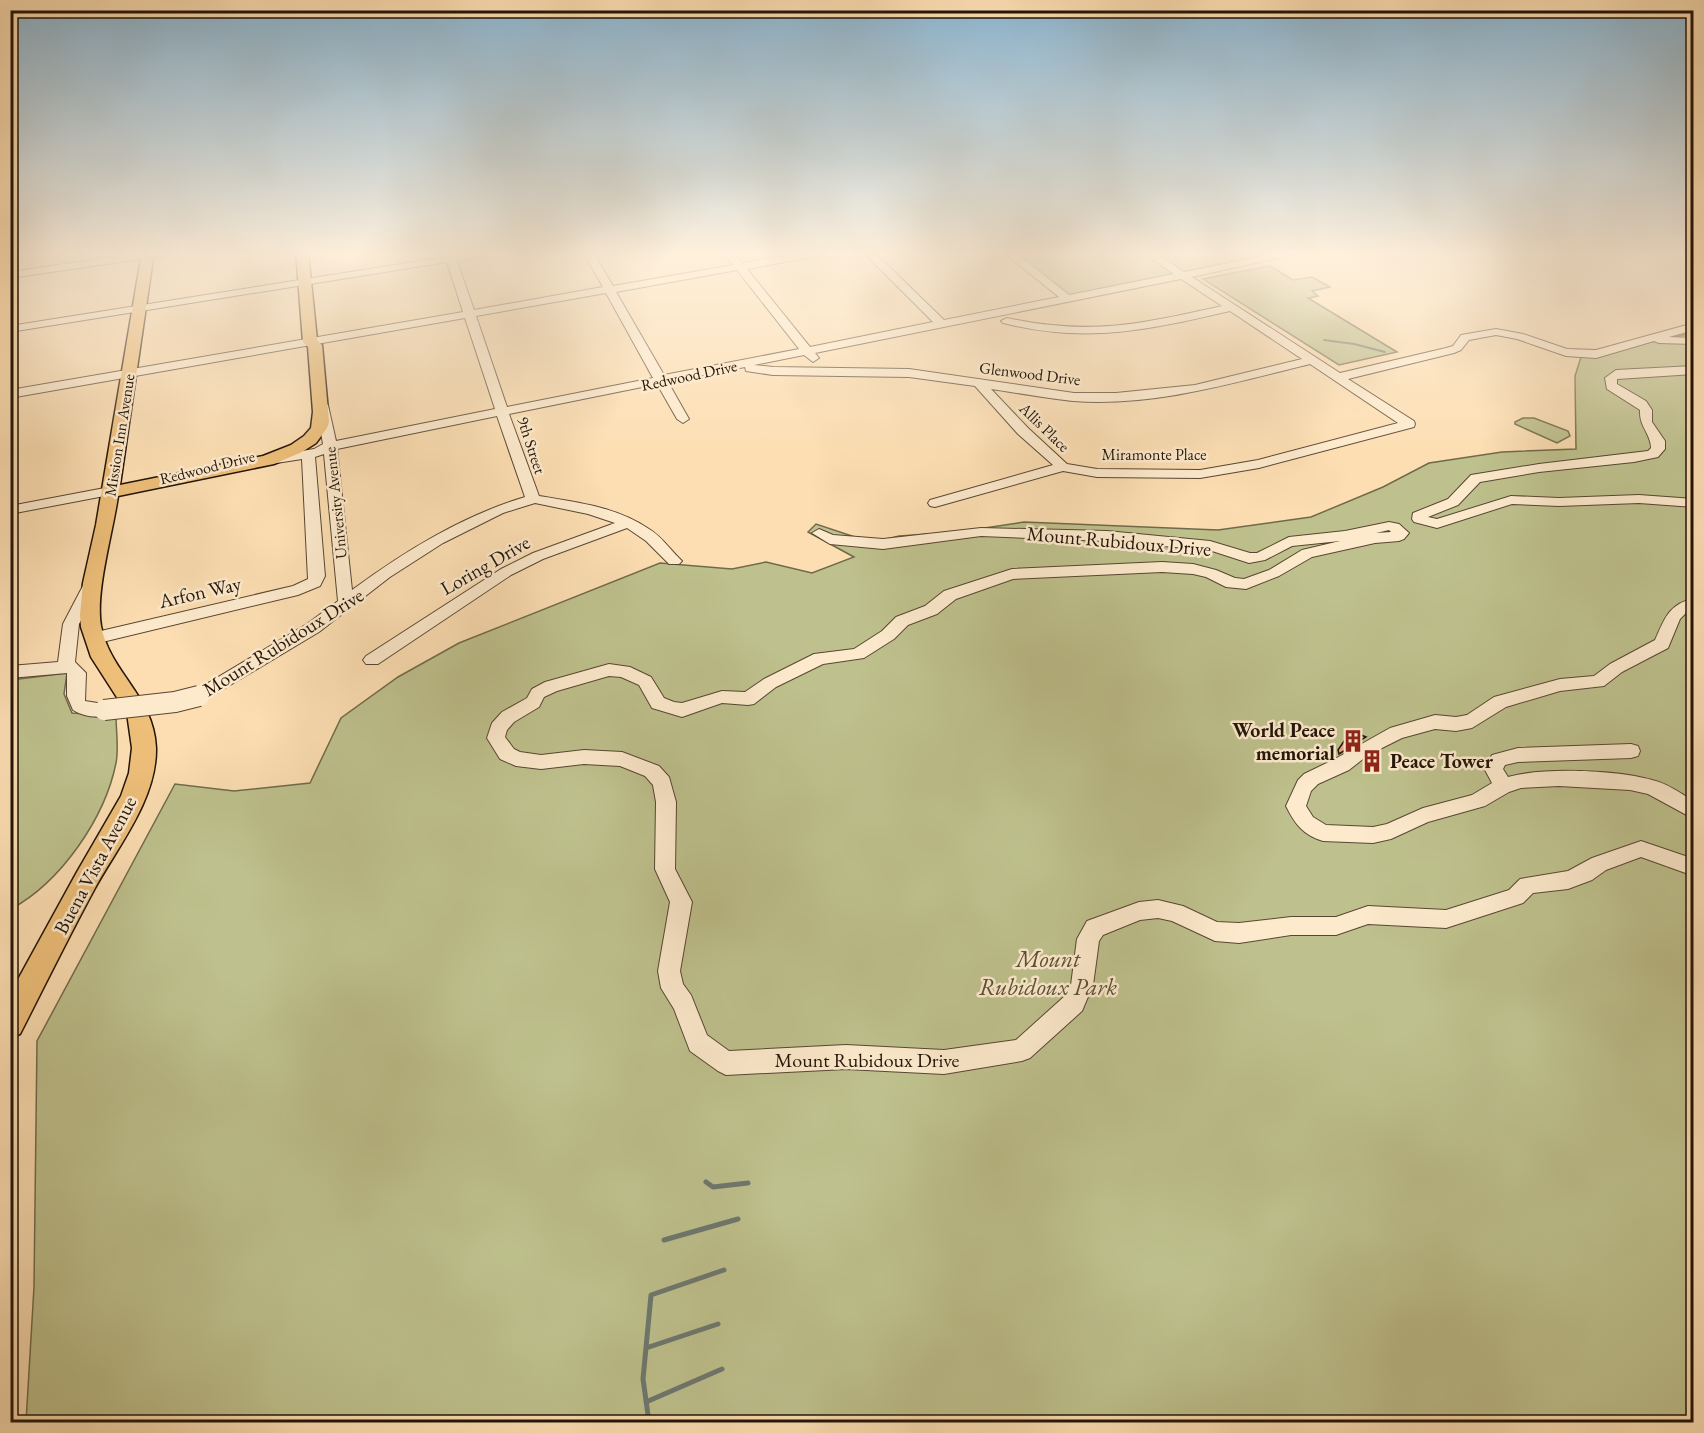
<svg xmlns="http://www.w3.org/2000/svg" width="1704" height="1433" viewBox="0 0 1704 1433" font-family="'EB Garamond',serif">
<rect width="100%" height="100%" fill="#fcdeb2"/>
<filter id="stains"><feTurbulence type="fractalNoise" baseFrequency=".00333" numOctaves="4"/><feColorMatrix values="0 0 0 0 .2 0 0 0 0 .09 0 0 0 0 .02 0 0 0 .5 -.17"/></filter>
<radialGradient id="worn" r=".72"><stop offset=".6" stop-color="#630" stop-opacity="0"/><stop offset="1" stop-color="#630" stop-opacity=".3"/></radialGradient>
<path fill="#bec18d" stroke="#706a4a" stroke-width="1.5" d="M 1005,252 L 1291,252 L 1065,300 Z
M 1270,266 L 1293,280 L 1312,277 L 1330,287 L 1312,291 L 1318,296 L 1308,298 L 1397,352 L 1339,365 L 1203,279 Z
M 1693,333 L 1693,1422 L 26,1422 L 34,1287 L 37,1041 L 175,784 L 234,791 L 310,783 L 341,718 L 398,677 L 459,643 L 660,563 L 732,569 L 766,562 L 812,573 L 854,557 L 808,532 L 816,524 L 864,540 L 883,540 L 899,536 L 958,532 L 1024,522 L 1218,530 L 1311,517 L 1383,487 L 1429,463 L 1502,452 L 1576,449 L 1575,376 L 1581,357 Z
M 1523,418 L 1534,418 L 1568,431 L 1570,436 L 1557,443 L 1515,424 L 1515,422 Z
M 67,673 L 64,694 L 72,713 L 116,716 C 116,731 119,748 116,763 C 105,818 61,882 11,909 L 11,680 Z"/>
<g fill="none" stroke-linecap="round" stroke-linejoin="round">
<path stroke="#6e7870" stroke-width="2" d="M 1324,340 L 1354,344 L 1385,352"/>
<path stroke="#6e7870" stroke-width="5" d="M 706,1182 L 713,1187 L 748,1183
M 664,1240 L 738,1219
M 646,1348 L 718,1324
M 646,1402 L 722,1369
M 649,1422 L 643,1379 L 651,1295 L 724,1270"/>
</g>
<path fill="#eea88c" stroke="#221408" stroke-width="1.5" d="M 1351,731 L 1366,737 L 1339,754 L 1338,750 Z"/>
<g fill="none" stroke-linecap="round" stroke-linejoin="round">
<g stroke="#584632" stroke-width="2">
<path id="minor" d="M 147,252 L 174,252 L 169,255 L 10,278 L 10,272 Z
M 444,252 L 454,252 L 455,255 L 499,252 L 457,261 L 474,310 L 603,287 L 583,252 L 593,252 L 613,286 L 733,265 L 723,252 L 733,252 L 742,263 L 806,252 L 830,252 L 825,255 L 747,269 L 810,347 L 933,322 L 863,252 L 874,252 L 944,320 L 1059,297 L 1003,252 L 1015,252 L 1069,295 L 1174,274 L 1142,252 L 1154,252 L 1184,272 L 1284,252 L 1305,252 L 1192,277 L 1340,373 L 1446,348 L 1453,346 L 1461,335 L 1496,329 L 1523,334 L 1567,349 L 1596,350 L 1694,323 L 1694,330 L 1669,337 L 1694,338 L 1694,344 L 1659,343 L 1654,341 L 1596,358 L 1566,356 L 1517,339 L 1496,335 L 1469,340 L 1461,350 L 1454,353 L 1348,379 L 1414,421 L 1415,424 L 1414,427 L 1259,468 L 1200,478 L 1097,477 L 1063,471 L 935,507 L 930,506 L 928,503 L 930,500 L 1053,465 L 1018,434 L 975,386 L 909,377 L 773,375 L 746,371 L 745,367 L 668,382 L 689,419 L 683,423 L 677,419 L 657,384 L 509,414 L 539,496 C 576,502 617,507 649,529 C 661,536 669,548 679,558 L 682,561 L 679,564 L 669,564 L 646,541 L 627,528 L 543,559 L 511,575 L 378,664 L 366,664 L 363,660 L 366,656 L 501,569 L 533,553 L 615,523 L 588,514 L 535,503 L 503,513 L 443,543 L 390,577 L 319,632 L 205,700 L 199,702 L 193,700 L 190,696 L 193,692 L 307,624 L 338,601 L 324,454 L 315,457 L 325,576 L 320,586 L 298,595 L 94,644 L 88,642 L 86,638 L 88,634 L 293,586 L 308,579 L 302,459 L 270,464 L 263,460 L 265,457 L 314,449 L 323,444 L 316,405 L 318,402 L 322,401 L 328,405 L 336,441 L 495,409 L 465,318 L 10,398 L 10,390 L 463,312 L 447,262 L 10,332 L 10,326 L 445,257 ZM 737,270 L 799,349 L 664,375 L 616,292 ZM 1181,279 L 1222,306 C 1141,324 1090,336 1007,318 L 1001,321 L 1003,323 C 1087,344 1148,330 1230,311 L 1302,359 L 1195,385 L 1116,393 L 1074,393 L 909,369 L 773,367 L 754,365 L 804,355 L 813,362 L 819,358 L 815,353 ZM 606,293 L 653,378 L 507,407 L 476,316 ZM 1310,364 L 1398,423 L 1258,460 L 1200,470 L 1097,469 L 1067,464 L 1028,428 L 991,389 C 1018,393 1046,398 1073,401 C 1154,407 1233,383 1310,364 ZM 497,416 L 525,497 C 462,516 405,551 352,590 L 337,449 Z
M 1507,252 L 1551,252 L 1527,257 Z
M 1694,366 L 1694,374 L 1617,379 L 1617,384 L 1646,401 L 1652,410 L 1652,422 L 1665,441 L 1665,449 L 1658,457 L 1634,462 L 1539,472 L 1480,482 L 1458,505 L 1428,517 L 1437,519 L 1511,496 L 1559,498 L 1639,495 L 1694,499 L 1694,507 L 1639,503 L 1559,506 L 1512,504 L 1437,528 L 1414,522 L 1412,519 L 1413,513 L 1448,499 L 1471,475 L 1539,464 L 1648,451 L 1651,448 C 1651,434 1639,427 1640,410 L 1607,389 L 1605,378 L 1616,370 Z
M 110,487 L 117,491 L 115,494 L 10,514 L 10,506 Z
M 1389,522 L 1399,524 L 1409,533 L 1404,539 L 1399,541 L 1375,543 L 1312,557 L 1279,576 L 1246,589 L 1226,587 L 1206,577 L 1193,574 L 1162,572 L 1013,579 L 956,599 L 937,614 L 908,625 L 894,639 L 864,658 L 823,664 L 776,687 L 754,704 L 748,705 L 722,703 L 682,717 L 652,708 L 639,685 L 621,677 L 609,676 L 557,691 L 544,697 L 539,707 L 514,722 L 507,730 L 505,737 L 514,749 L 520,752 L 541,755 L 584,750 L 622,752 L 659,766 L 669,777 L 676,802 L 675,869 L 692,902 L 680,971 L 683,984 L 691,995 L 707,1035 L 729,1051 L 846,1045 L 944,1050 L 1016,1040 L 1066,995 L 1071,985 L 1077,939 L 1087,921 L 1139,902 L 1158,900 L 1183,906 L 1217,922 L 1239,923 L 1291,917 L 1336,917 L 1368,906 L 1446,910 L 1509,890 L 1520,879 L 1568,871 L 1592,858 L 1641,841 L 1694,859 L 1694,876 L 1641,857 L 1606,870 L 1592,880 L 1568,889 L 1533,893 L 1523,903 L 1446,928 L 1368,924 L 1336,935 L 1291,935 L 1239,943 L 1215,941 L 1172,921 L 1158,918 L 1140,920 L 1103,935 L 1099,941 L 1093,985 L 1082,1011 L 1030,1058 L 1022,1061 L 944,1074 L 846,1069 L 726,1075 L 718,1071 L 690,1051 L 674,1009 L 661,988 L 658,971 L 670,902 L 655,869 L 656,802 L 653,785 L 645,776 L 620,766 L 584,764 L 541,769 L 516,766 L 500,759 L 487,738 L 492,723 L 502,712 L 527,698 L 532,689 L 545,682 L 609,664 L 630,667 L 651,677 L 664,698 L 674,702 L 682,703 L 722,691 L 745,692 L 764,679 L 814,654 L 854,649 L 882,631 L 896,617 L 925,606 L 944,591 L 1012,569 L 1162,562 L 1193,564 L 1216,570 L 1235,578 L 1244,579 L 1269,570 L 1302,550 L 1340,541 L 1292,546 L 1265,560 L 1249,563 L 1209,550 L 1107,541 L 981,536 L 883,549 L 830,544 L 812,533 L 819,529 L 833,535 L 883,539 L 981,528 L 1107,531 L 1210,541 L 1250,553 L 1257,553 L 1289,537 L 1345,531 ZM 1389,530 L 1391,532 L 1376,533 Z
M 92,579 L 100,584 L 79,624 L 75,662 L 86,673 L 85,701 L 110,705 L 113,710 L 110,715 C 98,718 84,717 73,710 L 67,696 L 67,673 L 10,678 L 10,666 L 58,662 L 63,624 L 86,580 Z
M 1694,598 L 1694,609 L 1686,613 L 1680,619 L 1668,648 L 1622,672 L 1604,686 L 1560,691 L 1506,707 L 1472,728 L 1456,731 L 1435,729 L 1402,738 L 1368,755 L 1349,770 L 1318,784 L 1311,791 L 1306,806 L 1313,817 L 1326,825 L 1373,827 L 1387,824 L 1423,808 L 1472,795 L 1492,783 L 1484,768 L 1492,755 L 1518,748 L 1631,744 L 1638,746 L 1640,751 L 1638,756 L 1631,758 L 1518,762 L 1505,765 L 1503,769 L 1508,777 C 1544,767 1616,770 1652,780 C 1667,783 1681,794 1694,801 L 1694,819 L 1648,794 L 1630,790 L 1559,786 L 1521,788 L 1509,792 L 1485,806 L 1428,822 L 1391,839 L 1373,843 L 1323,841 C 1303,835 1295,824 1286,806 L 1298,780 L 1304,774 L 1335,759 L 1390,728 L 1435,715 L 1456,717 L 1467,715 L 1494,697 L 1560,679 L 1594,676 L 1610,664 L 1655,640 C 1665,618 1668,605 1694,598 Z"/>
</g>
<g stroke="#221408" stroke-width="3">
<path id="major" d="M 142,252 L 154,252 L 120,485 L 263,456 L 291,445 L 304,436 L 311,428 L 313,412 L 308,347 L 303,342 L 296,252 L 308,252 L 317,340 L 322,345 L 329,422 L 327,428 L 316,443 L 302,452 L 274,464 L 118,496 C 113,532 95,592 101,626 C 110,673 154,696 156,748 C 157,799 118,846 95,888 C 69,936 45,985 20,1034 L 10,1038 L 10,994 L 77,872 L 121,796 L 129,773 L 132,748 L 127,713 L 91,657 L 81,627 L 80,615 L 83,583 L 96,525 Z"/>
</g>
<use href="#minor" fill="#fdeacd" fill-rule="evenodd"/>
<use href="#major" fill="#eebf79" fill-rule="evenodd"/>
<g stroke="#584632" stroke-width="22" stroke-linecap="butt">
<path id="minor-bridge" d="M 104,710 L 175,702 L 199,696"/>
</g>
<use href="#minor-bridge" stroke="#fdeacd" stroke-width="20"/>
</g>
<linearGradient id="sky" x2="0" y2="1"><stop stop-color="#8bb7d4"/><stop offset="0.56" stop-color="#fef0dc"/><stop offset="1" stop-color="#fef0dc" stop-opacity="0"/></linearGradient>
<rect width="1704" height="453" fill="url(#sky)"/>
<defs>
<g id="building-bare" transform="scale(1.8)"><path d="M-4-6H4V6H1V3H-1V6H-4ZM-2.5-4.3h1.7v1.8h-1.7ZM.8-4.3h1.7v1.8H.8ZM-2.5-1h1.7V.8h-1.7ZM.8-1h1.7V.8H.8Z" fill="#8f2418" stroke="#fdeacd" stroke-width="2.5" paint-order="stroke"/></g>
</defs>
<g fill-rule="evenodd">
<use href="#building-bare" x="1353" y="741"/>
<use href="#building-bare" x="1372" y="761"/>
</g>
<g text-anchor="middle" stroke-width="5" stroke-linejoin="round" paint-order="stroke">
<g font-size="16" fill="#221408" stroke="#fdeacd">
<text transform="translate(1030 373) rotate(7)" y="6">Glenwood Drive</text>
<text transform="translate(689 375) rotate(-12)" y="6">Redwood Drive</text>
<text transform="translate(1045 427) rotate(44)" y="6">Allis Place</text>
<text transform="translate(119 435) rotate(-81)" y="6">Mission Inn Avenue</text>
<text transform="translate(532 445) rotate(72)" y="6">9th Street</text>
<text x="1154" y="460">Miramonte Place</text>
<text transform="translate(207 467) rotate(-14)" y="6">Redwood Drive</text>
<text transform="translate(335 503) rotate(-96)" y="6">University Avenue</text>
</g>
<g font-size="20" fill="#221408" stroke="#fdeacd">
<text transform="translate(1119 541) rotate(5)" y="7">Mount Rubidoux Drive</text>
<text transform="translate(485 565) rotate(-30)" y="7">Loring Drive</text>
<text transform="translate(200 592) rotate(-13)" y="7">Arfon Way</text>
<text transform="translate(283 642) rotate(-32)" y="7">Mount Rubidoux Drive</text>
<text transform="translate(95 865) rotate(-62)" y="7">Buena Vista Avenue</text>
<text x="867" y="1067">Mount Rubidoux Drive</text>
</g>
<g font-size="20" font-weight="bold" fill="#221408" stroke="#fdeacd" text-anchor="end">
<text x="1335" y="737">World Peace<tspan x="1335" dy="23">memorial</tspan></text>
<text x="1390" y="768" text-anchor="start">Peace Tower</text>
</g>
<g font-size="24" font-style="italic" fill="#595137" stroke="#fdeacd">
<text x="1048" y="967">Mount<tspan x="1048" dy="28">Rubidoux Park</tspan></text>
</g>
</g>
<rect width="1704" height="1433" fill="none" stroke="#fcdeb2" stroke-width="36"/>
<rect x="12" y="12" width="1680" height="1409" fill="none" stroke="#221408" stroke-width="3"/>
<rect x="18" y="18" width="1668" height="1397" fill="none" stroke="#221408" stroke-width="1.5"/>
<rect width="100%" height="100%" filter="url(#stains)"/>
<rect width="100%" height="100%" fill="url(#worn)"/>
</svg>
